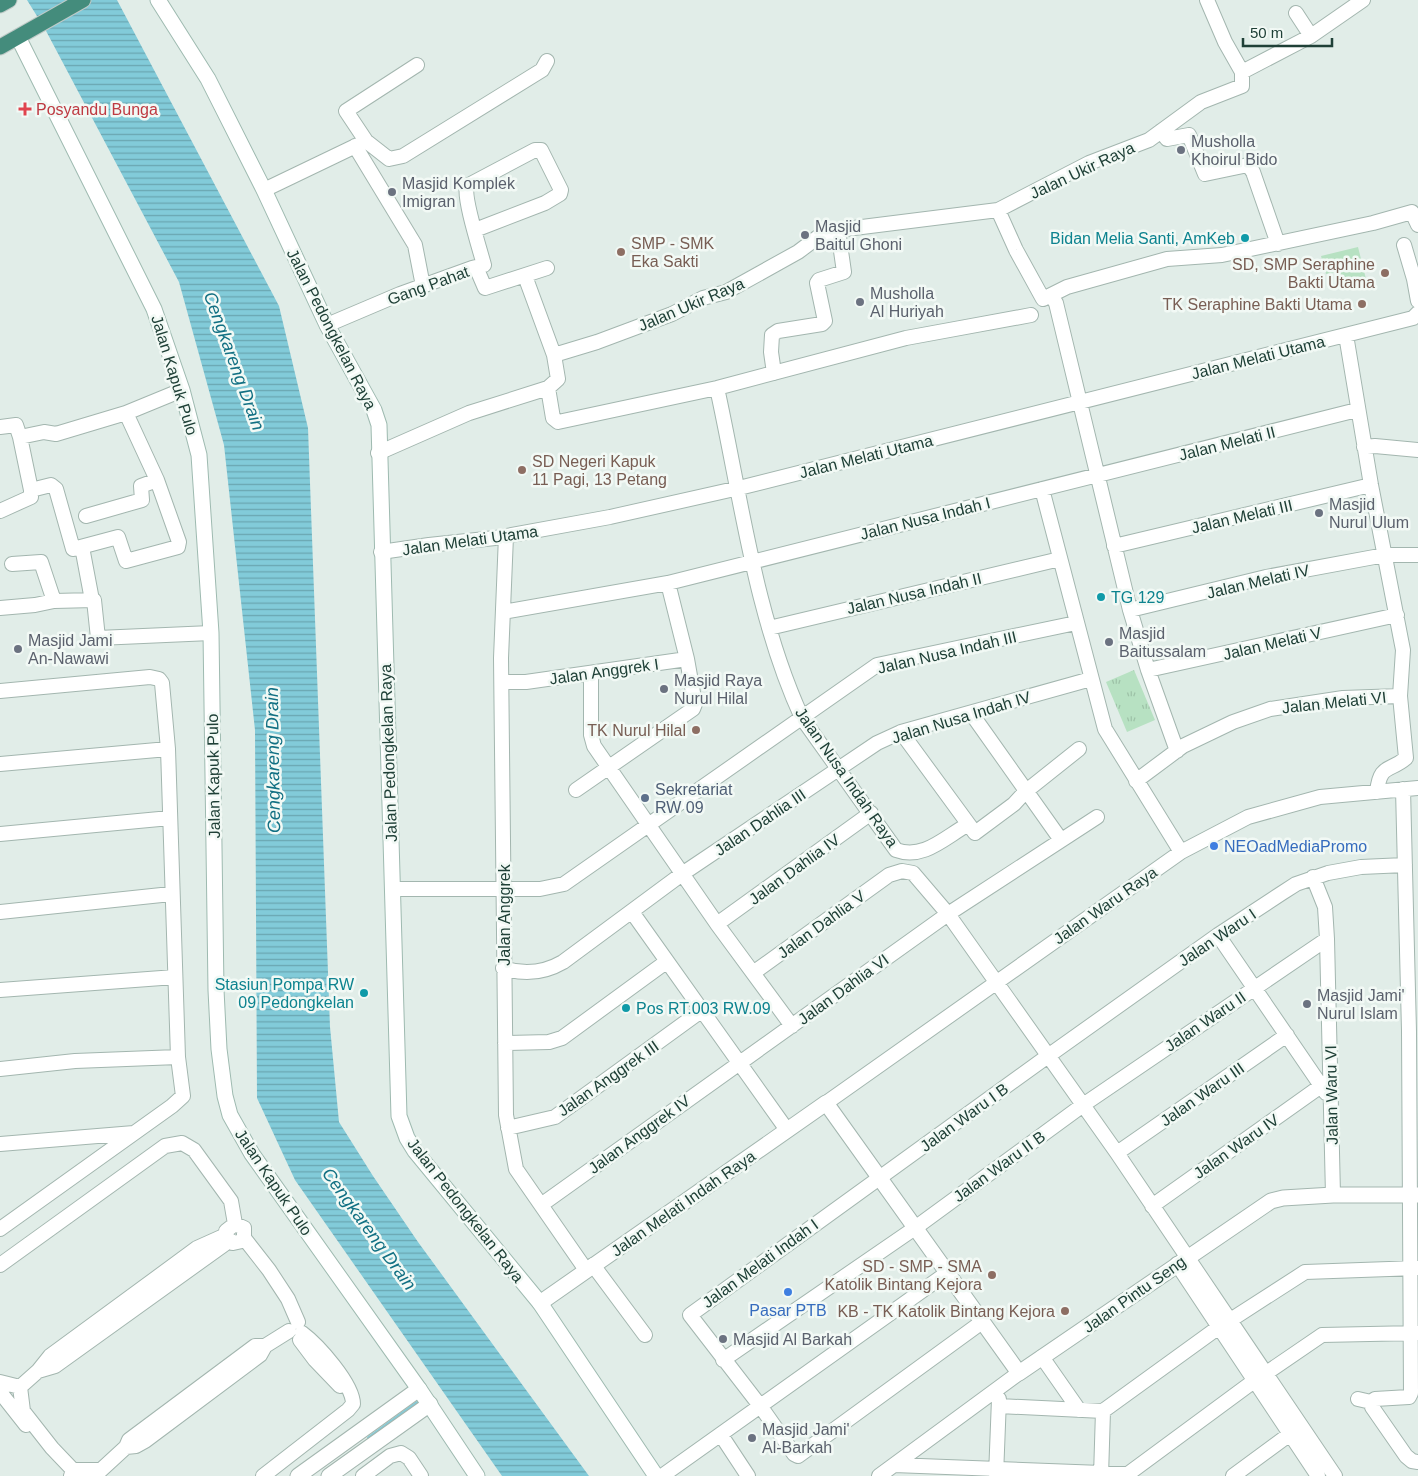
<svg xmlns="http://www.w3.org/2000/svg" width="1418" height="1476" viewBox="0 0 1418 1476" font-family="Arial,sans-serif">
<defs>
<pattern id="park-tufts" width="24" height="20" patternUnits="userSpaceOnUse" patternTransform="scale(1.25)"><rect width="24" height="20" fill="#b7e1c2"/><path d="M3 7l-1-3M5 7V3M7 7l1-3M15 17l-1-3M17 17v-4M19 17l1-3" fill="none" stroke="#9dc2a7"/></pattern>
<pattern id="water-rules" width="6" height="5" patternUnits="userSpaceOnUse" patternTransform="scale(1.25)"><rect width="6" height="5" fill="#82cbd9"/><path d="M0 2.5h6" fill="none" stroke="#6aa6b1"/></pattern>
</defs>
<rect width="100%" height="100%" fill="#e1ede8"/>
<path fill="url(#park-tufts)" d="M 1134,670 L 1155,720 L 1127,732 L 1106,682 Z"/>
<path fill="#b7e1c2" d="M 1358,247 L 1366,279 L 1338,286 L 1335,272 L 1326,274 L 1321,256 Z"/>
<path fill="url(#water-rules)" d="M 27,0 L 117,0 L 279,306 L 308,428 L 330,1027 L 339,1122 L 373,1176 L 418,1242 L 589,1476 L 502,1476 L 295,1180 L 257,1098 L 255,730 L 224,445 L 179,282 L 45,29 Z"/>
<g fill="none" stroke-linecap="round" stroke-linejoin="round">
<path stroke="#82cbd9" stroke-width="4" d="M 369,1438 L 417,1403"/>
<g stroke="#a3b6af" stroke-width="16">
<path id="minor" d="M 1207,0 L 1225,42 L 1242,72
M 1296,13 L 1311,36
M 1161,131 L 1167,139 L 1189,135 L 1205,174 L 1248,165 L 1253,172 L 1278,244
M 366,141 L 346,111 L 417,65
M 355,146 L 415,245 L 423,286
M 264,190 L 366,141 L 389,159 L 403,156 L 542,70 L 547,61
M 998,210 L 1016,250 L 1043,299 L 1067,287 L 1167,259 L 1222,255 L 1373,223 L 1412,212 L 1418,225
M 475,230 L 545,203 L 560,194 L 561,190 L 541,150 L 535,150 L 467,186 C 463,197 480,250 484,265 L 476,267
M 1404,245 L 1414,279
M 1418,275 L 1414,279 L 1418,301
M 525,276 L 554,355
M 1051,296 L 1056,303 L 1130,610 L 1148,670 L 1177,751
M 327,325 L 400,294 L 472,268 L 476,267 L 485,288 L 547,268
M 1346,335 L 1371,485 L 1403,650 L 1400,696 L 1406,758 C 1390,772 1380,763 1377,792
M 774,373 L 771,352 L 772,335 L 778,331 L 822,324 L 825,321 L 817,283 L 819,280 L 844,272 L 838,230
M 548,388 L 553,418 L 558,422 L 717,388 L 906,338 L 1031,315
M 717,388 C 741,497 755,616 802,718 L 896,850 C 923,860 944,838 967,825
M 0,427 L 16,425 L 20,437 L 44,432 L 56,434 L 126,413 L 182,390
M 20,437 L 31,490
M 1364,447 L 1375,446 L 1418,450
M 378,453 L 469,413 L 548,388 L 558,379 L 554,355 L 597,342 L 672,314 L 703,298 L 726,292 L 798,252 L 818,237 L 838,230 L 998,210 L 1089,163 L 1149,140 L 1201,102 L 1242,86 L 1242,72 L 1311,36 L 1363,0
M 1042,489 L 1105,729 L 1181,852
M 0,511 L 31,497 L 31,490 L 51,485 L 56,489 L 73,549 L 118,537 L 126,561 L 178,547 L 179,542 L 157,480 L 126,413
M 86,516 L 142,500 L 141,486 L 157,480
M 506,536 L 501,658 L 506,1115 L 516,1169 L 586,1270
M 1114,546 L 1371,485
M 82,547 L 92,600
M 381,552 L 429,545 L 495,538 L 610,517 L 739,488 L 1413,318 L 1418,313
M 12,564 L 41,562 L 54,601 L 94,600 L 98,638 L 211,633
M 0,608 L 35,605 L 54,601
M 1130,610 L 1266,577 L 1385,555 L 1418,555
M 503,612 L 668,583 L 1357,410
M 769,628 L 1060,559
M 1148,670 L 1397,615
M 591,673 L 591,735 L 594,746 L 717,924 L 792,1026
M 502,682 L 526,682 L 687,659 L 668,583
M 0,691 L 150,677 L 159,679 L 162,683 L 168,749 L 178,1057 L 183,1096 L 172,1106 L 0,1229
M 971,713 L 1061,840
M 901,732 L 975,833 L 1014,804 L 1025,792 L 1079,749
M 0,764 L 168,749
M 1136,781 L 1183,746 L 1233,722 L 1270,709 L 1343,698 L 1400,696
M 576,790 L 693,709 L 695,704 L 687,659
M 0,834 L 170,818
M 1313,877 L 1325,907 L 1327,939 L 1333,1195
M 392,889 L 540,889 L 564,884 L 877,665 L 1076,623
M 0,912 L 171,894
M 632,912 L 787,1130
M 717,924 L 871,813
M 1218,935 L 1326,1093
M 503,968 C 524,975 544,973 563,962 L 682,874 L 877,743 L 901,732 L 1091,679
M 753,973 L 889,875 L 902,871 L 913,873 L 948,914 L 1117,1153 L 1335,1476
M 0,990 L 175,977
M 505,1043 L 549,1042 L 562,1038 L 666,962
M 0,1069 L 75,1061 L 178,1057
M 826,1103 L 1181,852 L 1248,817 L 1320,797 L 1418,788
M 508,1128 L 555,1117 L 701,1011
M 0,1144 L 134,1133
M 1117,1153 L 1287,1035
M 541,1205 L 948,914 L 1097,817
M 1152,1206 L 1321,1086
M 244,1238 L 242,1241 L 233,1243 L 227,1238 L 226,1231 L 235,1224 L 244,1228 L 244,1238 L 269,1270 L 288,1299 L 298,1322
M 1177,1264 L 1318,1476
M 0,1265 L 165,1146 L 182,1143 L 194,1150 L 231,1201 L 235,1224
M 593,1265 L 645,1335
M 1229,1321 L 1305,1272 L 1417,1268
M 982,1322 L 798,1456 L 794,1454 L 761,1407 L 690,1315 L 1048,1056 L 1218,935 L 1282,893 L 1296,884 L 1328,873 L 1361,867 L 1405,865
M 300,1340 L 315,1360 L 340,1386
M 1042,1357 L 1079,1410
M 723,1360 L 915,1228 L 1083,1105 L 1327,939
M 38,1371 L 55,1366 L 229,1241
M 1265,1374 L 1322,1335 L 1417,1333
M 0,1382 L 20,1387
M 20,1387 L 38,1371 L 50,1356 L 197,1248 L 226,1235
M 20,1387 L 23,1411 L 52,1448 L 73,1470
M 0,1392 L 26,1425
M 1358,1399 L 1371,1402 L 1375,1399 L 1409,1397 L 1411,1393 L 1409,1031 L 1403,789
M 1371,1402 L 1372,1407 L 1406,1456 L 1412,1461 L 1418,1462
M 999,1406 L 1103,1411 L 1219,1327
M 721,1435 L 748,1476
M 126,1447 L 136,1446 L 145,1441 L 260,1355 L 265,1346 L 289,1331
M 894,1465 L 1128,1474 L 1254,1381
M 101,1470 L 126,1447 L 129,1440 L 255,1346 L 265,1346
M 71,1476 L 73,1470 L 101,1470
M 263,1476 L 348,1410 L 353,1404 C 353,1384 318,1345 302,1333
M 363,1476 L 390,1456 L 401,1453 L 409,1458 L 421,1476
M 662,1476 L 947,1273
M 879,1476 L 1019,1373
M 996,1476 L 999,1399
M 1101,1476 L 1103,1411
M 1233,1476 L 1290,1434"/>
</g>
<g stroke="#a3b6af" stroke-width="17">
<path id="tertiary" d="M 540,1303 L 826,1103 L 1019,1373 L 1271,1201 L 1283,1198 L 1333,1195 L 1418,1195
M 298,1476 L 419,1389
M 329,1476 L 430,1404"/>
</g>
<g stroke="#9ebab0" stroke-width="17">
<path id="secondary" d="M 158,0 L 208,79 L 264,190 L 327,325 L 374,410 L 379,425 L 399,1116 L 407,1138 L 415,1151 L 540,1303 L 656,1476
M 18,37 L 154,309 L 182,390 L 199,455 L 211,633 L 216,990 L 219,1049 L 225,1096 L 230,1115 L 252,1154 L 419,1389 L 477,1476"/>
</g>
<g stroke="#c0cac7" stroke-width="17">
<path id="trunk" d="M 0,5 L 9,0
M 0,47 L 83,0"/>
</g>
<use href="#minor" stroke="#fff" stroke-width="14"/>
<use href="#tertiary" stroke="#fff" stroke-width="15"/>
<use href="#secondary" stroke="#fff" stroke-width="15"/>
<use href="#trunk" stroke="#448c7c" stroke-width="15"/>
</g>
<path fill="#e0444e" stroke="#f2f9f5" stroke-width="2" d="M22.5 101.5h5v5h5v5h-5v5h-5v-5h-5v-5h5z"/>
<g fill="#6b7280" stroke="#f2f9f5" stroke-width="2">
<circle cx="1181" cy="150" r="5"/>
<circle cx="392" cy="192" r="5"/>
<circle cx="805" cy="235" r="5"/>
<circle cx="860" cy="302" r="5"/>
<circle cx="1319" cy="513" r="5"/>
<circle cx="1109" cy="642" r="5"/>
<circle cx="18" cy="649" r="5"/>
<circle cx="664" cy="689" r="5"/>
<circle cx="1307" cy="1004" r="5"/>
<circle cx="723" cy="1339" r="5"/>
<circle cx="752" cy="1438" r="5"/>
</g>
<g fill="#0f9aa8" stroke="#f2f9f5" stroke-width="2">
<circle cx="1245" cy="238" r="5"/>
<circle cx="1101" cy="597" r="5"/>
<circle cx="364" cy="993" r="5"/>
<circle cx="626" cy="1008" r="5"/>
</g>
<g fill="#8d6e63" stroke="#f2f9f5" stroke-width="2">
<circle cx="621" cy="252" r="5"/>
<circle cx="1385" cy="273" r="5"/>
<circle cx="1362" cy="304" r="5"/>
<circle cx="522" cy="470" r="5"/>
<circle cx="696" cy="730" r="5"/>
<circle cx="992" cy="1275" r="5"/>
<circle cx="1065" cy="1311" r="5"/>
</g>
<circle fill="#5c6f8a" stroke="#f2f9f5" stroke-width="2" cx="645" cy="798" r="5"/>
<g fill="#3f7fe0" stroke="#f2f9f5" stroke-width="2">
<circle cx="1214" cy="846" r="5"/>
<circle cx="788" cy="1292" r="5"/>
</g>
<g text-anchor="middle" stroke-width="5" stroke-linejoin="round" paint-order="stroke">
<g font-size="16" fill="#be3a42" stroke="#f2f9f5" text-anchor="start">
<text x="36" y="115">Posyandu Bunga</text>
</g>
<g font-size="16" fill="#5b616d" stroke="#f2f9f5" text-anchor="start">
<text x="1191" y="147">Musholla<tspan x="1191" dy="18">Khoirul Bido</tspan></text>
<text x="402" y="189">Masjid Komplek<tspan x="402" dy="18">Imigran</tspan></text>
<text x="815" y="232">Masjid<tspan x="815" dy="18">Baitul Ghoni</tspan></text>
<text x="870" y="299">Musholla<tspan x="870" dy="18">Al Huriyah</tspan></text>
<text x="1329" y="510">Masjid<tspan x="1329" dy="18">Nurul Ulum</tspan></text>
<text x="1119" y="639">Masjid<tspan x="1119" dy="18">Baitussalam</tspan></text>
<text x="28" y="646">Masjid Jami<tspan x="28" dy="18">An-Nawawi</tspan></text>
<text x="674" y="686">Masjid Raya<tspan x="674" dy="18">Nurul Hilal</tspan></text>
<text x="1317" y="1001">Masjid Jami'<tspan x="1317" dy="18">Nurul Islam</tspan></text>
<text x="733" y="1345">Masjid Al Barkah</text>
<text x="762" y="1435">Masjid Jami'<tspan x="762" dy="18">Al-Barkah</tspan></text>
</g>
<g font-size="16" fill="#1f4037" stroke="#f2f9f5">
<text transform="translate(1082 170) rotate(-25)" y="6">Jalan Ukir Raya</text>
<text transform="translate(428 285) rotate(-20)" y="6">Gang Pahat</text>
<text transform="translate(691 304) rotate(-23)" y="6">Jalan Ukir Raya</text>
<text transform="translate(332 329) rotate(63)" y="6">Jalan Pedongkelan Raya</text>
<text transform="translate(1258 357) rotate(-14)" y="6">Jalan Melati Utama</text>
<text transform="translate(175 375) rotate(73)" y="6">Jalan Kapuk Pulo</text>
<text transform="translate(1227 443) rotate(-14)" y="6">Jalan Melati II</text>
<text transform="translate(866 456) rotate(-14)" y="6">Jalan Melati Utama</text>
<text transform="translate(1242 516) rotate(-13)" y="6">Jalan Melati III</text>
<text transform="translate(925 518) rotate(-14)" y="6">Jalan Nusa Indah I</text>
<text transform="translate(470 540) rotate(-8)" y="6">Jalan Melati Utama</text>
<text transform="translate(1258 581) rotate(-13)" y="6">Jalan Melati IV</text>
<text transform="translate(914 593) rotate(-13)" y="6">Jalan Nusa Indah II</text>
<text transform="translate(1272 643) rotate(-13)" y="6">Jalan Melati V</text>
<text transform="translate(947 652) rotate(-13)" y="6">Jalan Nusa Indah III</text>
<text transform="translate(604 671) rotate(-8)" y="6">Jalan Anggrek I</text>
<text transform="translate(1334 702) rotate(-6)" y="6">Jalan Melati VI</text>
<text transform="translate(961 717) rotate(-17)" y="6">Jalan Nusa Indah IV</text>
<text transform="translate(388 753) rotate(-92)" y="6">Jalan Pedongkelan Raya</text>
<text transform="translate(213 776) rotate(-91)" y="6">Jalan Kapuk Pulo</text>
<text transform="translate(847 777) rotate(55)" y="6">Jalan Nusa Indah Raya</text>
<text transform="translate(760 822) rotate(-34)" y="6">Jalan Dahlia III</text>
<text transform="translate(794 869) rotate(-36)" y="6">Jalan Dahlia IV</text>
<text transform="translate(1105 905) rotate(-35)" y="6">Jalan Waru Raya</text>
<text transform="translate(504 915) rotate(-90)" y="6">Jalan Anggrek</text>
<text transform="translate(821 924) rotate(-36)" y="6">Jalan Dahlia V</text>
<text transform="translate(1217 937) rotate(-34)" y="6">Jalan Waru I</text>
<text transform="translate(843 989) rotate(-36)" y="6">Jalan Dahlia VI</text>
<text transform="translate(1205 1021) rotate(-34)" y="6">Jalan Waru II</text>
<text transform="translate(608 1078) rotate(-35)" y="6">Jalan Anggrek III</text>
<text transform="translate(1202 1094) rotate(-35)" y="6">Jalan Waru III</text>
<text transform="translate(1331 1095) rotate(-91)" y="6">Jalan Waru VI</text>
<text transform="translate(964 1117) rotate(-36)" y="6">Jalan Waru I B</text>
<text transform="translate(639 1134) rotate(-36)" y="6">Jalan Anggrek IV</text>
<text transform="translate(1236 1146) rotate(-35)" y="6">Jalan Waru IV</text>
<text transform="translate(999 1166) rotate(-36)" y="6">Jalan Waru II B</text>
<text transform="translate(274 1182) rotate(56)" y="6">Jalan Kapuk Pulo</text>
<text transform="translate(683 1203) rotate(-35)" y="6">Jalan Melati Indah Raya</text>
<text transform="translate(466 1210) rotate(52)" y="6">Jalan Pedongkelan Raya</text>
<text transform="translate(760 1263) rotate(-36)" y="6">Jalan Melati Indah I</text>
<text transform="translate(1134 1294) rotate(-35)" y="6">Jalan Pintu Seng</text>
</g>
<g font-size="16" fill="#0d838f" stroke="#f2f9f5" text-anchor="end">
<text x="1235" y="244">Bidan Melia Santi, AmKeb</text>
<text x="1111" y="603" text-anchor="start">TG 129</text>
<text x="354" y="990">Stasiun Pompa RW<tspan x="354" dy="18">09 Pedongkelan</tspan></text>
<text x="636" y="1014" text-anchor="start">Pos RT.003 RW.09</text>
</g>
<g font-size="16" fill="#785e54" stroke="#f2f9f5" text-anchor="end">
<text x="631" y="249" text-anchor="start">SMP - SMK<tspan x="631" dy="18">Eka Sakti</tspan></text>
<text x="1375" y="270">SD, SMP Seraphine<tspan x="1375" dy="18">Bakti Utama</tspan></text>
<text x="1352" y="310">TK Seraphine Bakti Utama</text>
<text x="532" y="467" text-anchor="start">SD Negeri Kapuk<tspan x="532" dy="18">11 Pagi, 13 Petang</tspan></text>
<text x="686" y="736">TK Nurul Hilal</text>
<text x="982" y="1272">SD - SMP - SMA<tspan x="982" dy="18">Katolik Bintang Kejora</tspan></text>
<text x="1055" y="1317">KB - TK Katolik Bintang Kejora</text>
</g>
<g font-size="16" fill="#4e5e75" stroke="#f2f9f5" text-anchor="start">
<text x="655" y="795">Sekretariat<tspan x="655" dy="18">RW 09</tspan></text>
</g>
<g font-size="16" fill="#366cbe" stroke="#f2f9f5" text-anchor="start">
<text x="1224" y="852">NEOadMediaPromo</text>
<text x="788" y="1316" text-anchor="middle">Pasar PTB</text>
</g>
<g font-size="18" font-style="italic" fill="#127083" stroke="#f2f9f5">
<text transform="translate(234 361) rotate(70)" y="6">Cengkareng Drain</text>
<text transform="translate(273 760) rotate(-91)" y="6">Cengkareng Drain</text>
<text transform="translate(369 1229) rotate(54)" y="6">Cengkareng Drain</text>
</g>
</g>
<path d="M1243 38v8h89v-8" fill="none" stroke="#1f4037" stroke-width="2.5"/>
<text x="1250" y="38" font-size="15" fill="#1f4037" stroke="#f2f9f5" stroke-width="4" paint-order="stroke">50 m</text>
</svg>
